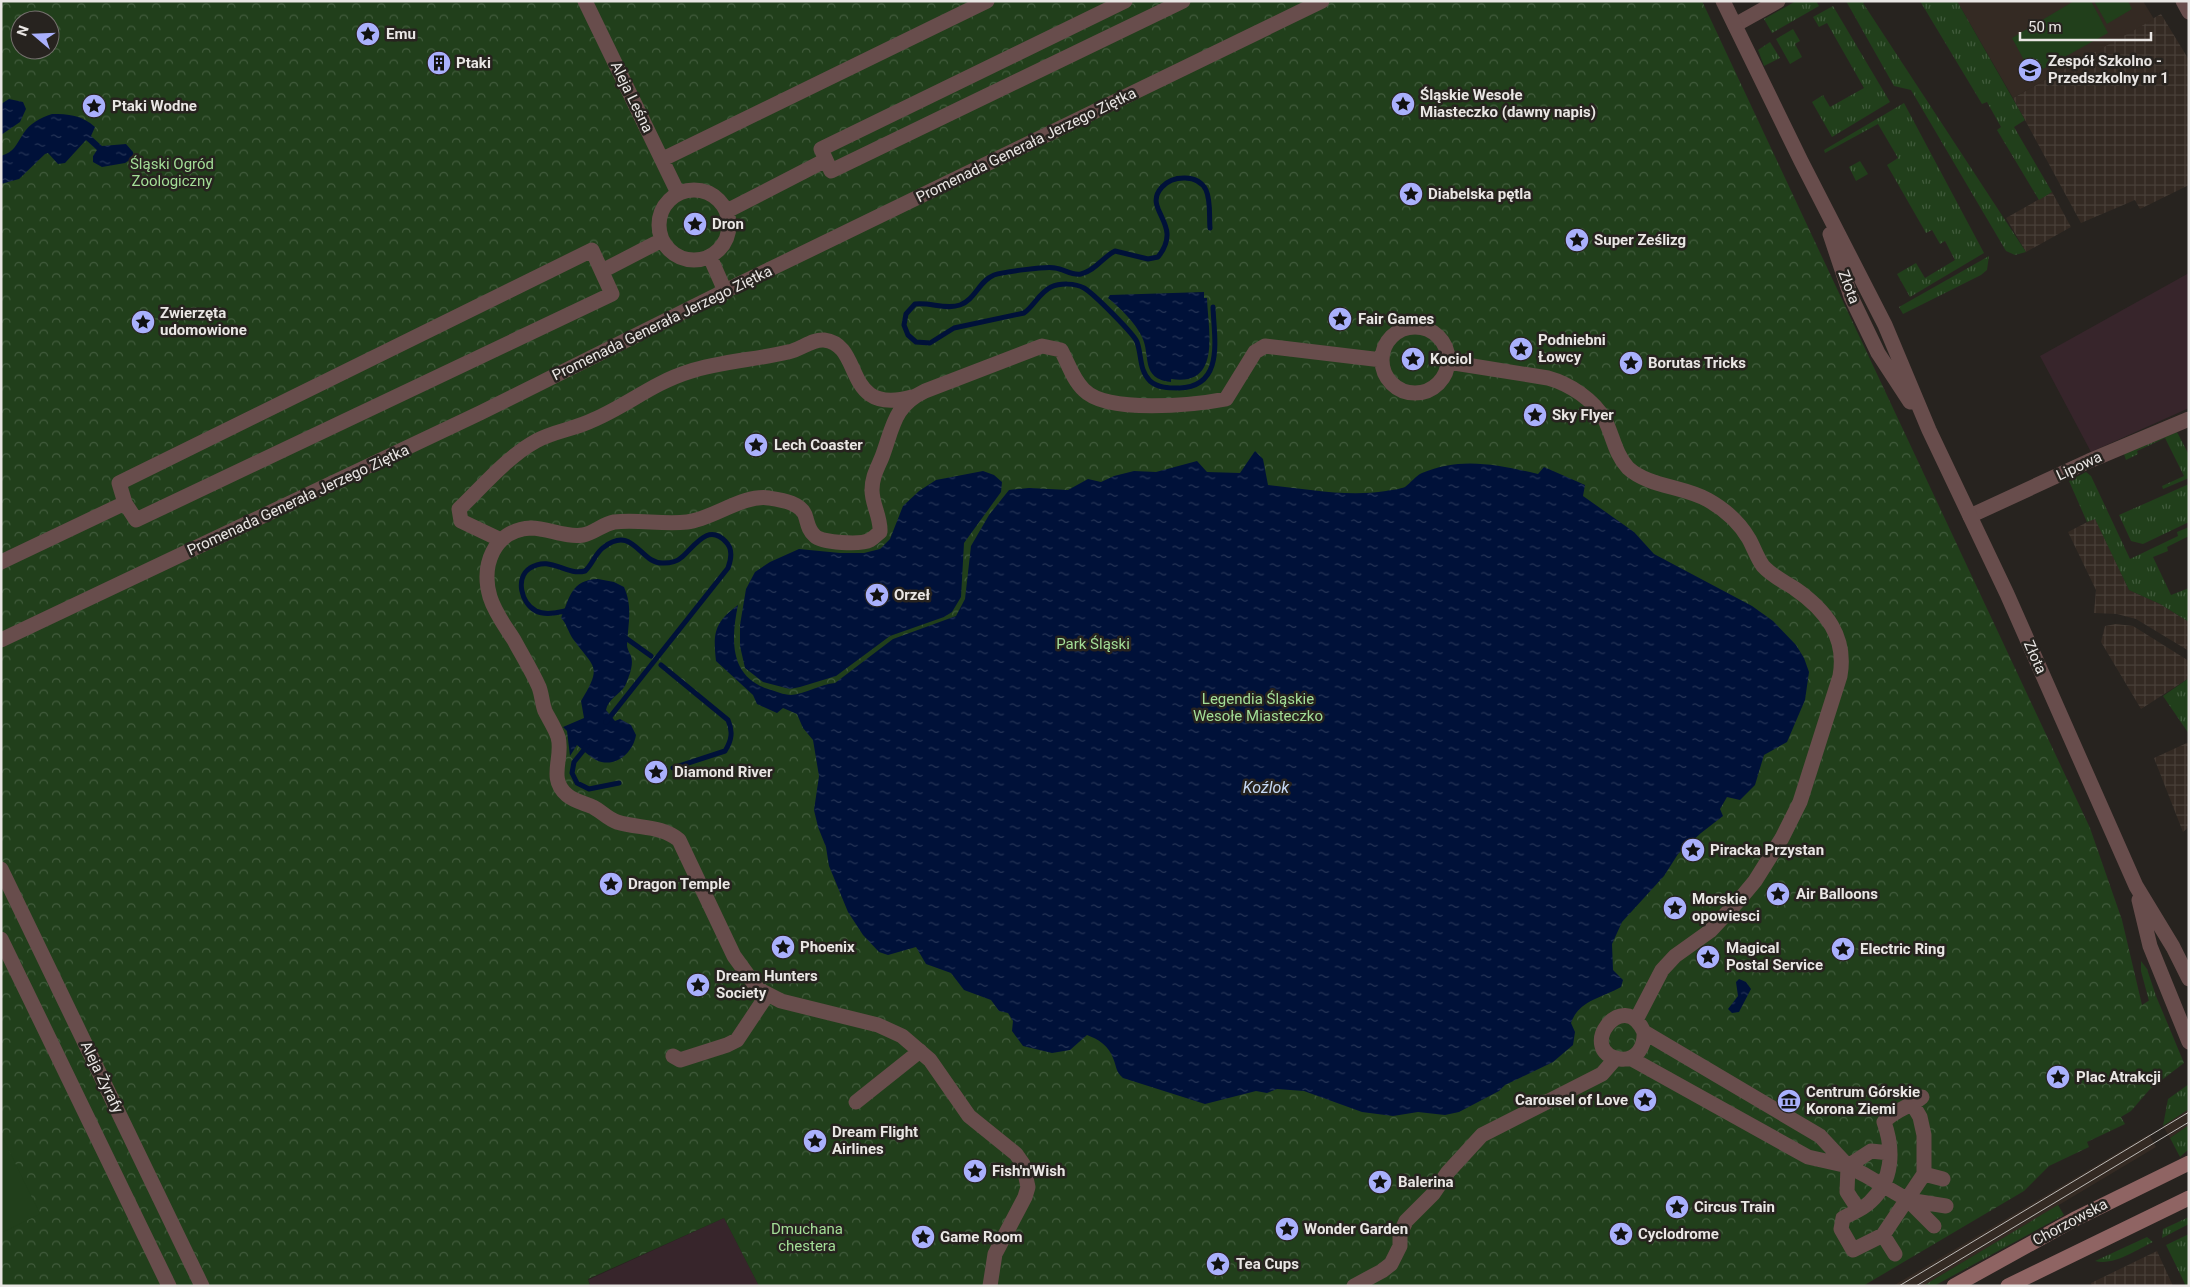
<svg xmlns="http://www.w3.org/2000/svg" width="2190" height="1287" viewBox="0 0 2190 1287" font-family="Roboto,sans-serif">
<defs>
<pattern id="industrial-grid" width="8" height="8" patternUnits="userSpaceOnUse" patternTransform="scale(1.25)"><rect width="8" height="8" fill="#342a23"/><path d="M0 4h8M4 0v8" fill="none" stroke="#483f38"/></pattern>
<pattern id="grass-tufts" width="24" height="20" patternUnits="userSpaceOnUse" patternTransform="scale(1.25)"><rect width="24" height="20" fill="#213f1b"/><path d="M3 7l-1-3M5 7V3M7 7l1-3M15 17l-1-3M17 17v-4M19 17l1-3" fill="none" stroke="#415b3c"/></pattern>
<pattern id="park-crowns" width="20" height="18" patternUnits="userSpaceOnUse" patternTransform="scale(1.25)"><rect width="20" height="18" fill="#213f1b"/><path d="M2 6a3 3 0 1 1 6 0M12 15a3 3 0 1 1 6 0" fill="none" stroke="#415b3c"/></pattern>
<pattern id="water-ripples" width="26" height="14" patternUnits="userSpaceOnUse" patternTransform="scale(1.25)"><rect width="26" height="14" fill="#001139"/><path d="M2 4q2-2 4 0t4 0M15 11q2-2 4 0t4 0" fill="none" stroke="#253456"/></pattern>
</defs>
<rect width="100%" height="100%" fill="#27231f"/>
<path fill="#37252b" d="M 2189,273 L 2189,408 L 2091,452 L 2040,356 Z
M 724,1218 L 759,1286 L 591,1286 L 588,1280 Z"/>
<path fill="url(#industrial-grid)" d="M 2161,14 L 2189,60 L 2189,185 L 2140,209 L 2135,200 L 2081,223 L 2013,98 Z
M 2052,192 L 2071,227 L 2026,252 L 2006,218 Z
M 2095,518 L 2129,590 L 2160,604 L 2189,622 L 2189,651 L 2136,619 L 2117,614 L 2094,613 L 2096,590 L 2068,532 Z
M 2116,624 L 2133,626 L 2189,661 L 2189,678 L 2141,709 L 2101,642 L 2105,626 Z
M 2189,742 L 2189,827 L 2183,832 L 2154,758 Z
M 2157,1251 L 2173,1286 L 2092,1286 L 2091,1283 Z"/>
<path fill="#342a23" d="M 1957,1 L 2143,1 L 2154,19 L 2013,98 Z
M 2189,1109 L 2189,1125 L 2170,1138 L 2163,1126 Z
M 2149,1134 L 2156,1147 L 1923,1286 L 1893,1286 Z"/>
<path fill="url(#grass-tufts)" d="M 1796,1 L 1816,1 L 1819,6 L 1772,33 L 1764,19 Z
M 1846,1 L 1865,1 L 1863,3 L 2026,252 L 2015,255 L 2006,251 L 1911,90 L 1894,86 Z
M 1920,1 L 1957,1 L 2025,120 L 2014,127 L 2052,192 L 2039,200 L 1997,130 L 2001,127 L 1987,102 L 1982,104 Z
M 1833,6 L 1890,102 L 1832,137 L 1812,102 L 1823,95 L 1830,107 L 1864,88 L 1827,23 L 1819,27 L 1813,17 Z
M 1793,29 L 1800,41 L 1795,44 L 1802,57 L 1790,64 L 1776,39 Z
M 1770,42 L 1780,58 L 1764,66 L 1758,50 Z
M 1904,103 L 1984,253 L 1910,297 L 1897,274 L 1916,263 L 1925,278 L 1955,260 L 1945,241 L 1940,244 L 1932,230 L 1926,233 L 1887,165 L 1898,158 L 1878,124 L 1825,153 L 1824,150 Z
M 1860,161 L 1868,174 L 1856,181 L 1849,167 Z
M 1989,256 L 1987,270 L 1981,275 L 1903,314 L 1899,307 Z
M 2177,432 L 2189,455 L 2189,478 L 2163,489 L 2162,486 L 2184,476 L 2165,438 L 2137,451 L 2138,454 L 2126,460 L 2124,454 Z
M 2086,472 L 2091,476 L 2130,559 L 2178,536 L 2177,532 L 2189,527 L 2189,536 L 2167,547 L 2168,551 L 2153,557 L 2171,595 L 2189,588 L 2189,622 L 2160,604 L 2129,590 L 2095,519 L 2087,522 L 2069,481 Z
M 2189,484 L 2189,522 L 2143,544 L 2131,541 L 2119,515 Z
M 2189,678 L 2189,734 L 2163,696 Z
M 2141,961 L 2147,969 L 2156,996 L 2149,1001 L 2141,971 Z
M 2189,1084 L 2189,1109 L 2163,1126 L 2168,1099 Z
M 2189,1125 L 2189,1149 L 2180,1157 L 2170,1138 Z
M 2058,1205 L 2064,1215 L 1934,1286 L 1923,1286 Z
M 2189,1217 L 2189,1224 L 2162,1238 L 2163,1229 Z
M 2189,1234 L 2189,1286 L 2186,1286 L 2166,1245 Z
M 2147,1237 L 2153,1242 C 2136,1250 2114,1266 2095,1261 Z"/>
<path fill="url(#park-crowns)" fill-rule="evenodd" d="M 1,1 L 1702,1 L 2090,828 L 2122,920 L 2142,1005 L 2156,996 L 2184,1063 L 2150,1089 L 2131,1111 L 2121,1117 L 2125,1124 L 2087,1142 L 2089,1147 L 2049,1166 L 2024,1191 L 1863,1286 L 759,1286 L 724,1218 L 588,1279 L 590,1286 L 1,1286 ZM 20,20 L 50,20 L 50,50 L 20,50 Z"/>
<path fill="#213f1b" d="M 2074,1 L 2091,1 L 2108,33 L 2032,75 L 2012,38 Z
M 2094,1 L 2128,1 L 2132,9 L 2107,24 Z
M 1,1134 L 40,1214 L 1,1233 Z"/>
<path fill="url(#water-ripples)" d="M 9,99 L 23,102 L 26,109 L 20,122 L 1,135 L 1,104 Z
M 52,114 C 68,114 82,115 95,127 L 91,136 L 102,146 L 126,144 L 133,152 L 134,157 L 125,163 L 102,167 L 93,162 L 93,156 L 97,150 L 86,140 L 65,163 L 58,164 L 48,153 L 45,154 L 19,179 L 1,184 L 1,156 C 14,152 16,145 23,134 C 30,123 40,118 52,114 Z
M 1204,292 L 1204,298 L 1207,298 C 1208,330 1222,387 1171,379 L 1171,382 C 1140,379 1151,355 1142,337 C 1135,322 1120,308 1108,298 L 1110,295 Z
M 1255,451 L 1263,459 L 1268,485 C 1307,489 1347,497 1386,491 C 1392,490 1400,489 1405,487 C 1411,483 1415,476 1422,473 C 1461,456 1499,465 1538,474 L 1544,467 L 1585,485 L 1583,496 L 1634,532 L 1654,554 L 1752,606 L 1773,621 L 1796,645 L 1804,658 L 1809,672 L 1805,700 L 1787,742 L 1764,755 L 1755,785 L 1740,800 L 1727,797 L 1720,809 L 1723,816 L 1701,833 L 1678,854 L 1664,876 L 1622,922 L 1612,944 L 1613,970 L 1623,980 L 1621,987 C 1602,998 1579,1000 1571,1023 L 1575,1032 L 1573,1045 L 1553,1062 L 1505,1085 L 1499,1091 L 1459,1112 L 1445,1115 L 1418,1112 L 1393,1116 L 1362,1112 L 1304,1091 L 1277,1089 L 1267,1093 L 1256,1091 L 1205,1104 L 1123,1078 C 1115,1071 1117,1067 1113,1058 C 1109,1046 1098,1039 1087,1035 L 1070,1050 L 1052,1053 L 1023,1046 L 1012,1031 L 1013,1021 L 1008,1013 L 999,1011 L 991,1000 L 964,990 L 951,973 L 926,964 L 916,947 L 888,955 L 879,952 L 863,935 L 848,912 L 829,866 L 826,847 L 818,827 L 814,810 L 819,776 L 813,740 L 803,728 L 797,714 L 783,708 L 777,713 L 757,704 L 753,695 L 716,661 C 713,633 714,623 738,605 C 731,639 729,676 768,689 C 775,691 784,695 791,695 C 806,694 820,684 835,683 L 893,639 L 956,616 L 965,599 L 971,546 L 989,515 L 1009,490 L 1029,488 L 1068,490 L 1088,479 L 1101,482 L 1114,476 L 1134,471 L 1156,472 L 1197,461 L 1207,472 L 1240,473 Z
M 983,471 L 994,475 L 1002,482 L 1001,492 L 964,543 L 961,597 L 952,612 L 944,617 L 890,636 L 836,676 L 800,687 L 790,689 L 763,682 L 745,668 L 740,646 L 740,625 L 746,589 L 755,572 L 770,562 L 799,549 L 840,553 L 864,553 L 880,549 L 890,539 L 903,506 L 919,491 L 936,480 Z
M 598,579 L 614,582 L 624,587 C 633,607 628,624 627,645 C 627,648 629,652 631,656 C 634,665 629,677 625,686 C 619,695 608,699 606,710 L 615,721 L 620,719 L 631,725 L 636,735 C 633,753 615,769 596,760 C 589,756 583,750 577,745 L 570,756 L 567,731 L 563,727 L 584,718 L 581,701 C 603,665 594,668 573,639 C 568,632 567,624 561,618 C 570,597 571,580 598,579 Z
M 1739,979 L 1746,982 L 1751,989 L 1739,1012 L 1732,1013 L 1728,1009 L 1738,996 L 1736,982 Z"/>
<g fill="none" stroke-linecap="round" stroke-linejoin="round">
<path stroke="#001139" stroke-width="5" d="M 1210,228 C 1209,217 1211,201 1206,190 C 1198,174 1173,175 1162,187 C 1141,210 1185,223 1158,257 L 1148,259 L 1115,251 C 1103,257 1095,271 1081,274 C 1072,276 1064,269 1055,268 C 1047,266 1003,272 994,275 C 979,281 975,300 960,305 C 946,310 930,302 915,304 L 906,314 L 904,325 L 908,335 L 916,342 L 930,343 L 954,328 L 1024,313 C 1034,306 1039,293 1051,287 C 1060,283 1075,283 1084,288 C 1093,293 1134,334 1137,342 C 1142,356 1139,370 1150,381 C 1158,388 1169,388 1179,388 C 1225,387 1214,338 1213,307
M 570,610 C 560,612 546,616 536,611 C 521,603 515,578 530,568 C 551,555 565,576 585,571 C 593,564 595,553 604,547 C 634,524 640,565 664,563 C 670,563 678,561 682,557 C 694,547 708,522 726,542 C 733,549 731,560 728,568 L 606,722
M 623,636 L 651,656
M 661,665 L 728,720 C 733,731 732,740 725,751 L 673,768
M 587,746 L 574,762 L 572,773 L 577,783 L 589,789 L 619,783"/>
<path stroke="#684d4c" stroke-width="15" d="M 585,1 L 678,193
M 663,159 L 987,1
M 826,160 L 821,149 L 1125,1
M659 225a35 35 0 1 1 70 0a35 35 0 1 1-70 0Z
M 727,211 L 826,160 L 831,171 L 1183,1
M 592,250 L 612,294 L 136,520 L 125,503 L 119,483 Z
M 710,257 L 725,291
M 602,271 L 662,240
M1382 360a33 33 0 1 1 66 0a33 33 0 1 1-66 0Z
M 1448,362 L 1548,378 C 1570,384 1594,400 1605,420 C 1613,436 1615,454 1628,468 C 1649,487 1683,486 1708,500 C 1726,510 1739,522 1749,539 C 1754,548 1757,558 1763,566 C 1772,576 1783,581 1794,588 C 1826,610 1847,637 1840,676 L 1800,802 L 1782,838 L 1755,881 L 1740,899 L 1710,931 L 1675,956 L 1662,970 L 1636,1020
M 501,540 L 461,521 L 459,509 C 483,486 507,457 536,441 C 554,431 575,429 593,420 C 626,406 653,383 688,372 C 721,361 755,360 788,352 C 800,350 812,339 824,340 C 865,345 841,416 912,397
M 1,562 L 125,503
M 1,640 L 480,413 L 725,291 L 1322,1
M 1,869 L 202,1286
M 1,939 L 169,1286
M 1644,1032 C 1645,1046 1637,1061 1620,1059 C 1575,1052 1623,985 1644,1032 L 1820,1136 L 1848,1166 L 1847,1192 L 1858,1209
M 673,1056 L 680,1060 L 727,1045 L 737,1040 L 767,995
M 1630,1058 L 1808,1157 L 1848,1166 L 1865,1175 L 1908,1200 L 1934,1226
M 856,1102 L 920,1051
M 1913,1105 L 1920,1117 L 1924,1135 L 1924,1174 L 1883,1235 L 1853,1250 L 1841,1229 L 1843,1218 C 1852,1213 1863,1209 1870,1202 C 1893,1181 1894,1150 1884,1122 C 1895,1109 1909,1108 1922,1097
M 1848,1166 L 1871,1151 L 1890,1153
M 1924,1174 L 1943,1179
M 1908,1200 L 1946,1206
M 1883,1235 L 1895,1254
M 990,1286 L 995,1254 L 1025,1197 L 1028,1187 L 1023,1164 L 1016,1154 L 969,1116 L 930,1060 L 902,1036 L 878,1025 L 781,1001 L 758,989 L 734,956 L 679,840 C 661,825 639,829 617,822 C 608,819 601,811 593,807 C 584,803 574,801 567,795 C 547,778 564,757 558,737 C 555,728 549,719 545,711 C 542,703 542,695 539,687 C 532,671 522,655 514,640 C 505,626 495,613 490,597 C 481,566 493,530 531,528 C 548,528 566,538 583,535 C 594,533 603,524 614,522 C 638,519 663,525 687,522 C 713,519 743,494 769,498 C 782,500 803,503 806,518 C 808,525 809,531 815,536 C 822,543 861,545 870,540 C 874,538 877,534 880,532 C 881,517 872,505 872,490 C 872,477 877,469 882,457 C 893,428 893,406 925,391 L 1042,346 L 1061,350 C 1068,363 1073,380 1084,390 C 1107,414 1195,405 1226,399 L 1255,352 L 1265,346 L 1382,360
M 1354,1286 L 1382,1271 L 1391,1264 L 1400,1246 L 1400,1234 L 1406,1221 L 1433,1194 L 1448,1172 L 1482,1135 L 1602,1074 L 1616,1058"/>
<path stroke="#684d4c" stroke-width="15" d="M 2183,1 L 2189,12
M 1735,25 L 1778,1
M 1970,516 L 2089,461 L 2189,419"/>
<path stroke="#684d4c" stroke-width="15" d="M 1723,1 L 1801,161 L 1885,325 L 1929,430 L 2007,594 L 2136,886 L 2173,947 L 2189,979
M 1830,234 L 1851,297 L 1878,353 L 1910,402
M 2139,900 L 2150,946 L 2189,1042"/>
<path stroke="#8f6463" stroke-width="15" d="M 1954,1286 L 2075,1219 L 2189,1163
M 2008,1286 L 2189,1198"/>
<path stroke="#bbb8b5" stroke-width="1" d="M 1899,1286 L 2189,1112
M 1916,1286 L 2189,1122"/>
</g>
<defs>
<g id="sight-disc" transform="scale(1.25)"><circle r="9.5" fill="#a9b0fc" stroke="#27231f"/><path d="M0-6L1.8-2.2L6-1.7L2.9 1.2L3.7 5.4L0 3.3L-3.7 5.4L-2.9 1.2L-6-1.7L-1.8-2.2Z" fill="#111"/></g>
<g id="building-disc" transform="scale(1.25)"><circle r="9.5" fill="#a9b0fc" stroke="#27231f"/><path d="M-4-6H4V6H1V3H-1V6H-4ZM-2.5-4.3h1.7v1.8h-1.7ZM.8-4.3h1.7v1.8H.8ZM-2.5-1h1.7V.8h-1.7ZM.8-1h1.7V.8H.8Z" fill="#111"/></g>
<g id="school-disc" transform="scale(1.25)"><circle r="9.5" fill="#a9b0fc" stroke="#27231f"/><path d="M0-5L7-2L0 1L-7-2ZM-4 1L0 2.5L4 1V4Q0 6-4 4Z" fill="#111"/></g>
<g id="museum-disc" transform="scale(1.25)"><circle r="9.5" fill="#a9b0fc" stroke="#27231f"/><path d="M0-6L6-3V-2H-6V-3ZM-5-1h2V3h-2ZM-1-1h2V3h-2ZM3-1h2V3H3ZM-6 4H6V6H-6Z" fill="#111"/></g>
</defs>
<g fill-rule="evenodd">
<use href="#sight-disc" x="368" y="34"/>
<use href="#building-disc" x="439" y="63"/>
<use href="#school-disc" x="2030" y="70"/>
<use href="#sight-disc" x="1403" y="104"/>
<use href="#sight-disc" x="94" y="106"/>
<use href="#sight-disc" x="1411" y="194"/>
<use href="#sight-disc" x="695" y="224"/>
<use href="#sight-disc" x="1577" y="240"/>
<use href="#sight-disc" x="1340" y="319"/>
<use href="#sight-disc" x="143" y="322"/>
<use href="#sight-disc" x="1521" y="349"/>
<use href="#sight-disc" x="1413" y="359"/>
<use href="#sight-disc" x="1631" y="363"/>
<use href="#sight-disc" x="1535" y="415"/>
<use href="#sight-disc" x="756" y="445"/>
<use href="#sight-disc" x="877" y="595"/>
<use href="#sight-disc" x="656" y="772"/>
<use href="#sight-disc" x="1693" y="850"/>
<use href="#sight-disc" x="611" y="884"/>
<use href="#sight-disc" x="1778" y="894"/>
<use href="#sight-disc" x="1675" y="908"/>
<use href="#sight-disc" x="783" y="947"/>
<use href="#sight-disc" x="1843" y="949"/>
<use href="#sight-disc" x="1708" y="957"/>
<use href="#sight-disc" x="698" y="985"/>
<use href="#sight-disc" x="2058" y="1077"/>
<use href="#sight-disc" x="1645" y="1100"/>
<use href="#museum-disc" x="1789" y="1101"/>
<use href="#sight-disc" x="815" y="1141"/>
<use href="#sight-disc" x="975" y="1171"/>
<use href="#sight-disc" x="1380" y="1182"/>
<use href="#sight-disc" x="1677" y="1207"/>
<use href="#sight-disc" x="1287" y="1229"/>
<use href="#sight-disc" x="1621" y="1234"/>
<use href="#sight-disc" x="923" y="1237"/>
<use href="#sight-disc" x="1218" y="1264"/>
</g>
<g text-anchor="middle" stroke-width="5" stroke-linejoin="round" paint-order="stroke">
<g font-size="15" font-weight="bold" fill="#e9e6e4" stroke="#27231f" text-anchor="start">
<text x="386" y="39">Emu</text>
<text x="2048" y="66">Zespół Szkolno -<tspan x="2048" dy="17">Przedszkolny nr 1</tspan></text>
<text x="456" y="68">Ptaki</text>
<text x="1420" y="100">Śląskie Wesołe<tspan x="1420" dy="17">Miasteczko (dawny napis)</tspan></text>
<text x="112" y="111">Ptaki Wodne</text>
<text x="1428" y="199">Diabelska pętla</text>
<text x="712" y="229">Dron</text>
<text x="1594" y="245">Super Ześlizg</text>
<text x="160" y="318">Zwierzęta<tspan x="160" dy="17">udomowione</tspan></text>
<text x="1358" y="324">Fair Games</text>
<text x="1538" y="345">Podniebni<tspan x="1538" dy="17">Łowcy</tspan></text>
<text x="1430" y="364">Kociol</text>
<text x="1648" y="368">Borutas Tricks</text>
<text x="1552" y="420">Sky Flyer</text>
<text x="774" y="450">Lech Coaster</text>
<text x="894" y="600">Orzeł</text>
<text x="674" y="777">Diamond River</text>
<text x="1710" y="855">Piracka Przystan</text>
<text x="628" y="889">Dragon Temple</text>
<text x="1796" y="899">Air Balloons</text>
<text x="1692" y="904">Morskie<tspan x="1692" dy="17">opowiesci</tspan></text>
<text x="800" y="952">Phoenix</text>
<text x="1726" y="953">Magical<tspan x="1726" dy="17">Postal Service</tspan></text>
<text x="1860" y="954">Electric Ring</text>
<text x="716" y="981">Dream Hunters<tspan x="716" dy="17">Society</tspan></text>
<text x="2076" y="1082">Plac Atrakcji</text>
<text x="1806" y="1097">Centrum Górskie<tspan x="1806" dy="17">Korona Ziemi</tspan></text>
<text x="1628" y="1105" text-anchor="end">Carousel of Love</text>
<text x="832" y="1137">Dream Flight<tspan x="832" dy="17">Airlines</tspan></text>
<text x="992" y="1176">Fish'n'Wish</text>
<text x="1398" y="1187">Balerina</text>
<text x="1694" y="1212">Circus Train</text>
<text x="1304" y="1234">Wonder Garden</text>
<text x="1638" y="1239">Cyclodrome</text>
<text x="940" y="1242">Game Room</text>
<text x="1236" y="1269">Tea Cups</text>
</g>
<g font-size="15" fill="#e9e6e4" stroke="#27231f">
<text transform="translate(632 97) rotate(64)" y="5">Aleja Leśna</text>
<text transform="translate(1026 145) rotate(-26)" y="5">Promenada Generała Jerzego Ziętka</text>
<text transform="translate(1849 287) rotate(69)" y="5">Złota</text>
<text transform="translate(662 323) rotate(-26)" y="5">Promenada Generała Jerzego Ziętka</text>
<text transform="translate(2079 466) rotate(-25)" y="5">Lipowa</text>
<text transform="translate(298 500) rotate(-25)" y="5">Promenada Generała Jerzego Ziętka</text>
<text transform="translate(2035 657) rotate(66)" y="5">Złota</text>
<text transform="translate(102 1077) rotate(64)" y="5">Aleja Żyrafy</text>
<text transform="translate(2070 1222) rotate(-28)" y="5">Chorzowska</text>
</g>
<g font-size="15" fill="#a3de97" stroke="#27231f">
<text x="172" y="169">Śląski Ogród<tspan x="172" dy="17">Zoologiczny</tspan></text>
<text x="1093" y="649">Park Śląski</text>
<text x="1258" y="704">Legendia Śląskie<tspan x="1258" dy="17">Wesołe Miasteczko</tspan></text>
<text x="807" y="1234">Dmuchana<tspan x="807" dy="17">chestera</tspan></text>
</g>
<g font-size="16" font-style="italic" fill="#c6d9f6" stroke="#27231f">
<text x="1266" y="793">Koźlok</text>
</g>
</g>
<rect width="2190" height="1287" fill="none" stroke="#e9e6e4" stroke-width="5"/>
<g transform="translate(35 35) rotate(289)"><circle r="24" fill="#27231f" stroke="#75716e"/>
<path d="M0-4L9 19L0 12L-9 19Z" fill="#a9b0fc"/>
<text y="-8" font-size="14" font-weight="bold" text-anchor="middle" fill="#e9e6e4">N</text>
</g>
<path d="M2020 32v8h131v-8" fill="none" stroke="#e9e6e4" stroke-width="2.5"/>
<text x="2028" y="32" font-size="15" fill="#e9e6e4" stroke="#27231f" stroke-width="4" paint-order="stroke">50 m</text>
</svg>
